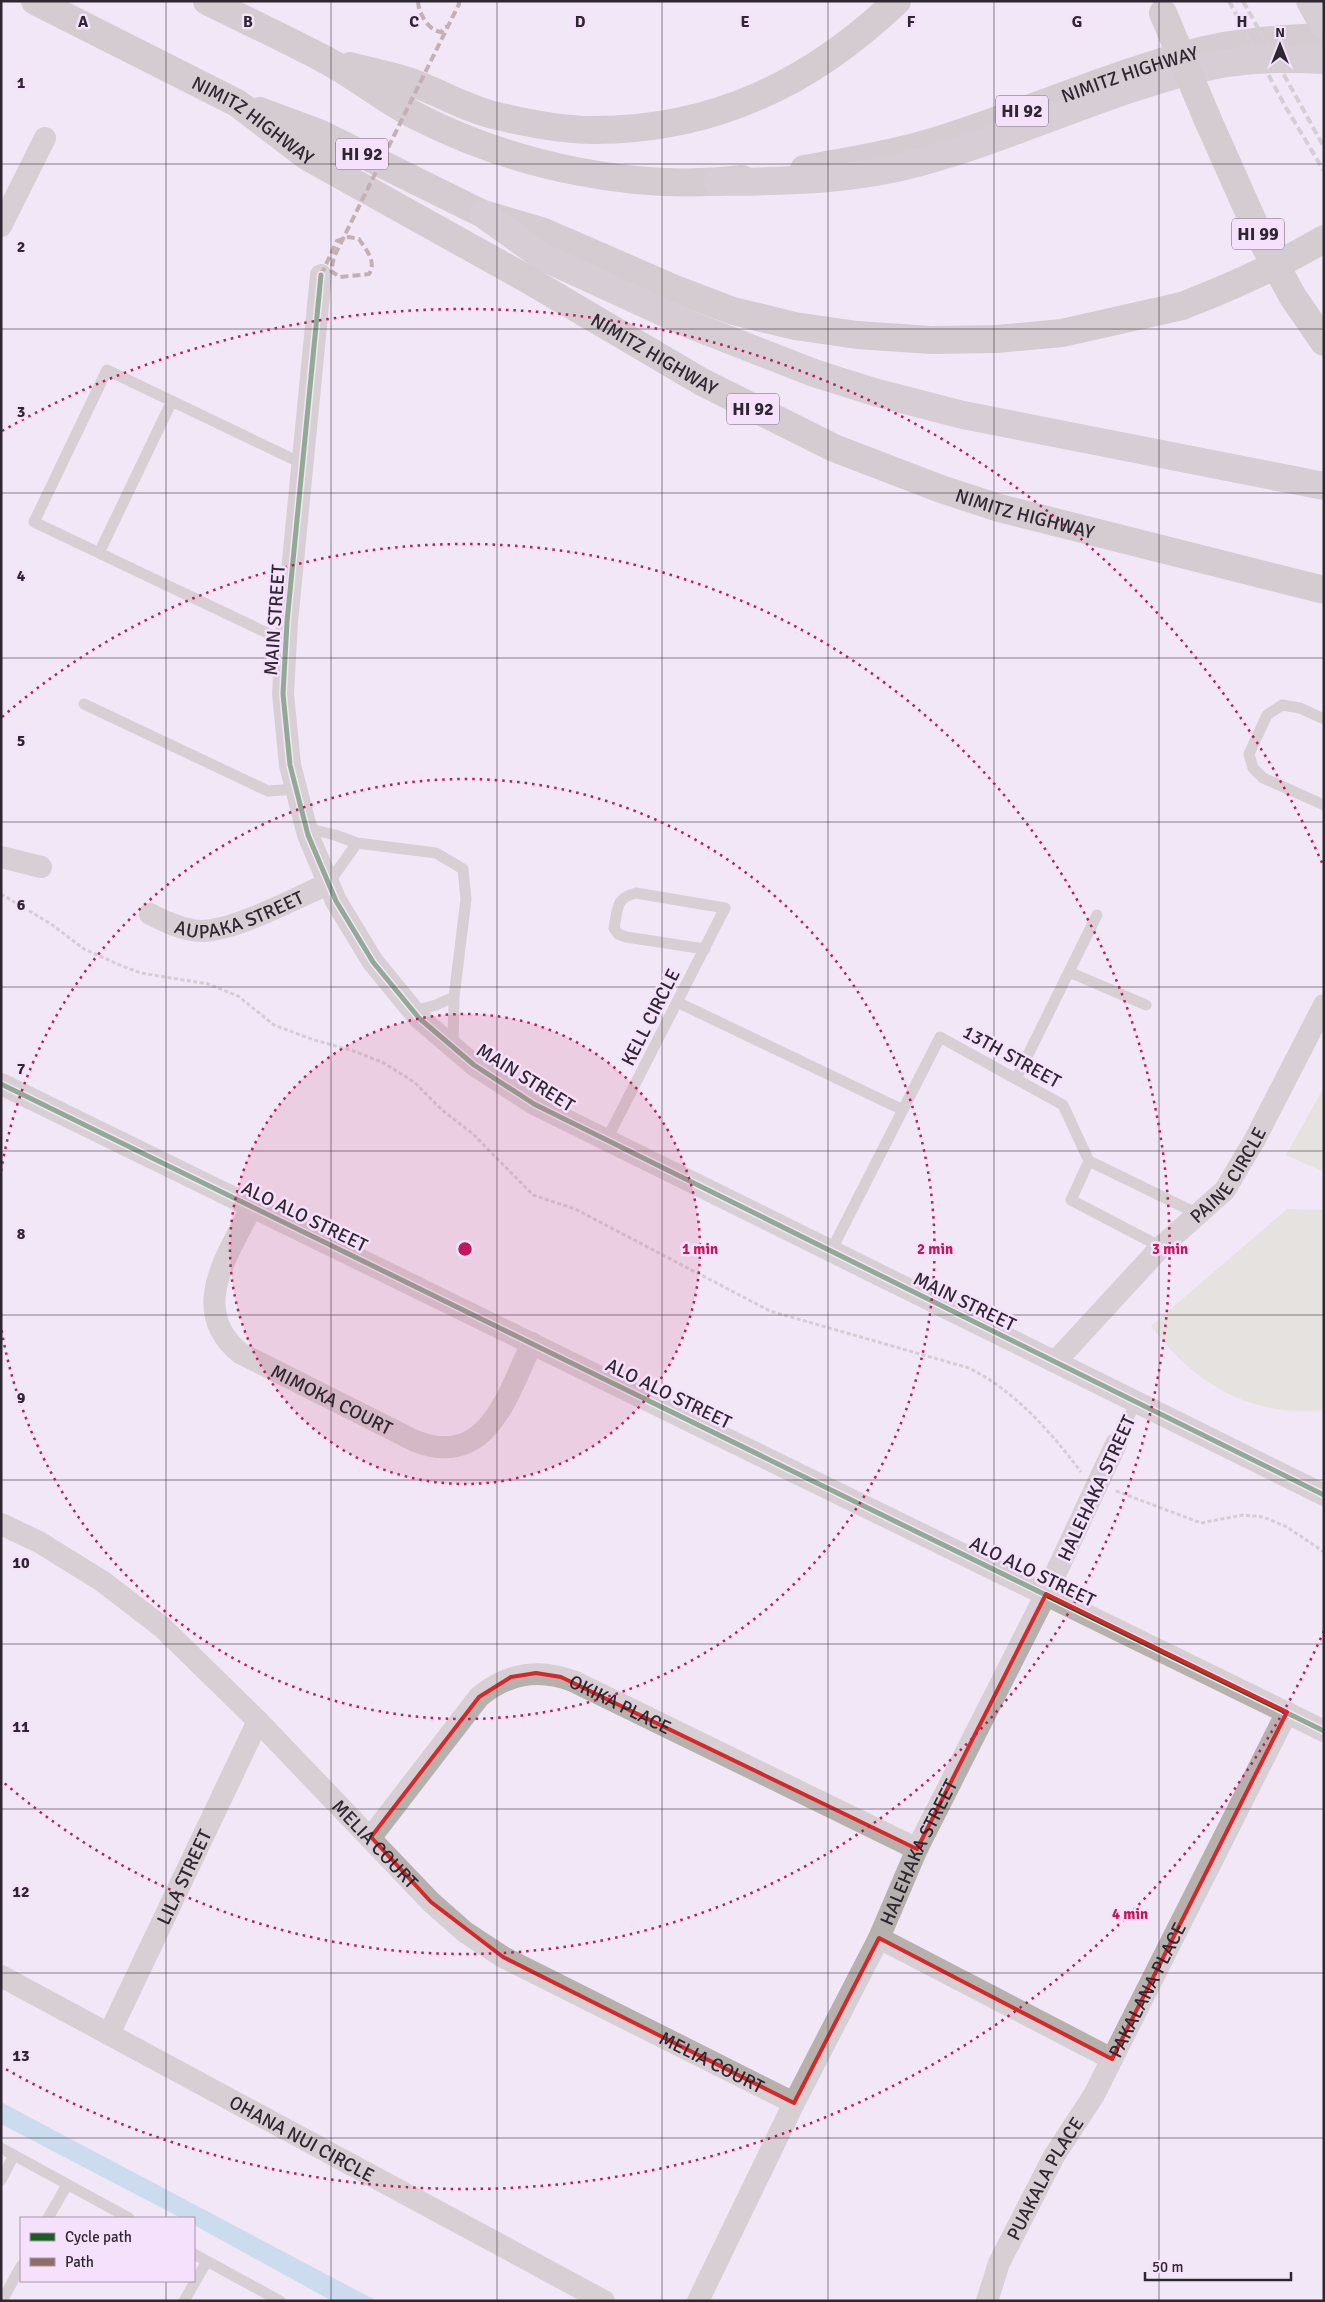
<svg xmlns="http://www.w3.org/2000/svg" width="1325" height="2302" viewBox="0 0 1325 2302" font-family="Signika,sans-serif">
<rect width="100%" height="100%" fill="#f2e7f6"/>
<path fill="#d7dbc3" d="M 1324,1087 L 1324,1172 L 1286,1155 Z
M 1287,1209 L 1324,1210 L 1324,1410 C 1251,1418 1193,1383 1151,1326 Z"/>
<path fill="#9ccee5" d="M 1,2102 L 377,2301 L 332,2301 L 194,2225 L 194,2218 L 181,2218 L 1,2124 Z"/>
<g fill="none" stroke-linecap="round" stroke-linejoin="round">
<path stroke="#b2adad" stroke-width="3" stroke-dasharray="4 2.5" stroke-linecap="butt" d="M 1,894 L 51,924 L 84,949 L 122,966 L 141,973 L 208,984 L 238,996 L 274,1025 L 314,1040 L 351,1050 L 384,1063 L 414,1082 L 442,1110 L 473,1134 L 533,1195 L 575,1209 L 770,1311 L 969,1368 C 1015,1391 1050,1431 1081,1472
M 1116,1491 L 1201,1523 L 1243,1515 L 1263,1517 L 1287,1527 L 1324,1552"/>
<path stroke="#b6b1ac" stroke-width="11" d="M 99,553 L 172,401
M 286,642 L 34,522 L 107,370 L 303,464
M 84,704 L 268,791 L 296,789
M 1324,719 L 1300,708 L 1282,705 L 1267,715 L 1249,754 L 1253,768 L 1263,778 L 1324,805
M 306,828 L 335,835 L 357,843 L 436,853 L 463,869 L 466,899 L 454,997 L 453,1047
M 328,884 L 357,843
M 1069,972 L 1146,1005
M 677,1002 L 903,1110
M 414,1011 L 436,1005 L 454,997
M 1016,1079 L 1097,915
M 606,1141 L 725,908 L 636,893 C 615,898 618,909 614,928 L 618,934 L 626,937 L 705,949
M 1089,1161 L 1071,1200 L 1161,1247
M 831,1251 L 940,1037 L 1063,1105 L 1089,1161 L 1198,1214
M 1116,1444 L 1136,1402
M 1,2148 L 129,2218
M 1,2180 L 14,2155
M 48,2218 L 67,2185
M 194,2254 L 280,2301
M 2,2301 L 21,2266
M 184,2301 L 207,2261"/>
<g stroke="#b6b1ac" stroke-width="22">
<path d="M 1,226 L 45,138"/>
<path d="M 321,275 L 287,622 L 283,694 L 290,765 L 308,835 L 336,901 L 373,962 L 419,1018 L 474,1065 L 534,1104 L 1324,1495"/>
<path d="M 1,857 L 41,867"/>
<path id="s1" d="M 150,914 C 166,922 182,930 201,931 C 235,931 295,898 328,884"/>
<path d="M 1,1084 L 1324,1731"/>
<path id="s2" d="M 252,1206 C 229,1254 187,1309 240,1353 L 415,1441 C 488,1470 508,1393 532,1343"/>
<path id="s3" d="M 1055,1362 L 1161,1247 L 1225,1190 L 1254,1141 L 1324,1005"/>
<path id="s4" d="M 1,1524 L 39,1542 L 102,1581 L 162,1627 L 258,1721 L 431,1902 L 465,1932 L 503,1957 L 794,2103"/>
<path id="s5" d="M 371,1837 L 479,1697 C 508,1673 538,1668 573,1681 L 917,1849"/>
<path id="s6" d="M 879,1938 L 1112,2059 L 1287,1712"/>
<path id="s7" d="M 1,1976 L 604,2301"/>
<path id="s8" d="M 109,2034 L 258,1721"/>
<path id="s9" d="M 698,2301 L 794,2103 L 879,1938 L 917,1849 L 1046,1594 L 1116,1444"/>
<path id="s10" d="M 987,2301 L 999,2263 L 1054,2156 L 1094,2095 L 1112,2059"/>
</g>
<g stroke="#b0aaa4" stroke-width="28">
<path id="s11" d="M 35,1 L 237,103 L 308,157 L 527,279 L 702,382 L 834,448 L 941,489 L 999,508 L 1324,590"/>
<path d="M 207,1 C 245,20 284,38 322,58 C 357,76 387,102 422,119 C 516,166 637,192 742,179"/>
<path d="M 350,66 C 369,71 389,75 408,81 C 437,91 464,108 493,115 C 526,123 560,130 594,130 C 714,130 811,83 897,1"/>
<path d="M 260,111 L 319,133 L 483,214 L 544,232 L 675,289 L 733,311 L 795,326 L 857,335 L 931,340 L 997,339 L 1062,333 L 1182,306"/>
<path d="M 1207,118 L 1259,235 L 1293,297 L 1324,342"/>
<path id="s12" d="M 804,169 C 851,161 899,153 945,138 C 1030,111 1112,74 1200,51 C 1240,41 1283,39 1324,37"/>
</g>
<path stroke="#b5adaa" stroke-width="28" d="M 1310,1 L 1324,26
M 718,182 C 785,181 851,181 917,163 C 1015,137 1111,88 1211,66 C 1247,58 1287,58 1324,60
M 483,214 L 543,257 L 691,325 L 814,373 L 874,392 L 963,415 L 1324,486"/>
<path stroke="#b4afb0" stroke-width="4" stroke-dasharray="8 4" stroke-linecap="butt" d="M 1229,1 L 1285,106 L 1324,171
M 1243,1 L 1324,147"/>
<path stroke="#b0aaa4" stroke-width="28" d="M 1163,13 L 1207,118
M 1182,306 C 1231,287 1278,266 1324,239"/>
<path stroke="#8d6e63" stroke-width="4" stroke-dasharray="8 4" stroke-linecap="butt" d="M 418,1 C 418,13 429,31 441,32 L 447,26
M 321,275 L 337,241 L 349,237 L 359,239 C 366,250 377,261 369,274 L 340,277 L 331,271 L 334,257 L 459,4 L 459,1"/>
<g stroke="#f5e1fc" stroke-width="8">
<path id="cycleway" d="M 321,275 L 287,622 L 283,694 L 290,765 L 308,835 L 336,901 L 373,962 L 419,1018 L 474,1065 L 534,1104 L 1324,1495
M 1,1084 L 1324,1731"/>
</g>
<use href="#cycleway" stroke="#1b5e20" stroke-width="5"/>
</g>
<path d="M0 0H1325V2302H0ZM 1046,1594 L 1287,1712 L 1112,2059 L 879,1938 L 794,2103 L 503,1957 L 431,1902 L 371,1837 L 479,1697 L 511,1677 L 536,1673 L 561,1677 L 917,1849 Z" fill="#f2e7f6" fill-opacity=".55" fill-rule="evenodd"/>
<path fill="none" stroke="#d62828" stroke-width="4" stroke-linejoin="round" d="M 1046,1594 L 1287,1712 L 1112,2059 L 879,1938 L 794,2103 L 503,1957 L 431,1902 L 371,1837 L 479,1697 L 511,1677 L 536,1673 L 561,1677 L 917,1849 Z"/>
<path fill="none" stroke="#2e2630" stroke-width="1" stroke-opacity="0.55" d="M 166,1 L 166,2218M 331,1 L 331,2301M 497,1 L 497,2301M 662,1 L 662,2301M 828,1 L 828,2301M 994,1 L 994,2301M 1159,1 L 1159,2301M 1,164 L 1324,164M 1,329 L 1324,329M 1,493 L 1324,493M 1,658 L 1324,658M 1,822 L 1324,822M 1,987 L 1324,987M 1,1151 L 1324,1151M 1,1315 L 1324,1315M 1,1480 L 1324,1480M 1,1644 L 1324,1644M 1,1809 L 1324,1809M 1,1973 L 1324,1973M 1,2138 L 1324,2138M 166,2281 L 166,2301"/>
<circle cx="465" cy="1249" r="235" fill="#c2185b" fill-opacity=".12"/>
<g fill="none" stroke="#c2185b" stroke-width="2.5" stroke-dasharray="2.5 5">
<circle cx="465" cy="1249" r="235"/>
<path d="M1 1171A470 470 0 1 1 1 1327"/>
<path d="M2 717A705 705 0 1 1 2 1781"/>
<path d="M1324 1631A940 940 0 0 1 2 2067M2 431A940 940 0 0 1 1324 867"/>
</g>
<g text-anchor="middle" stroke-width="5" stroke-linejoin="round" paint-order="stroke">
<g fill="#f5e1fc" stroke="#6a5e6d" stroke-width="1">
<rect x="996" y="95.5" width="52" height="31" rx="4"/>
<rect x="336" y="138.5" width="52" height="31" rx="4"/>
<rect x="1232" y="218.5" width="52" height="31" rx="4"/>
<rect x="727" y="393.5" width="52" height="31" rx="4"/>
</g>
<g font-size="18" font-weight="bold" fill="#2e2630">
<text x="1022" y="117">HI 92</text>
<text x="362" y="160">HI 92</text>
<text x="1258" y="240">HI 99</text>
<text x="753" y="415">HI 92</text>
</g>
<g font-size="19" fill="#2e2630" stroke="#f5e1fc">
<text dy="7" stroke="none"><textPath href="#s12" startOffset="340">NIMITZ HIGHWAY</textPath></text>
<text dy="7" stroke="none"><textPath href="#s11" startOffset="249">NIMITZ HIGHWAY</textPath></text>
<text dy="7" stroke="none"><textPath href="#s11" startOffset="714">NIMITZ HIGHWAY</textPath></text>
<text dy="7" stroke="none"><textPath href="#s11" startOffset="1119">NIMITZ HIGHWAY</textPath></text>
<text transform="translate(274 620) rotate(-86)" y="7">MAIN STREET</text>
<text dy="7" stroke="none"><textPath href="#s1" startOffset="95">AUPAKA STREET</textPath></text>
<text transform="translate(650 1017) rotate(-63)" y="7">KELL CIRCLE</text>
<text transform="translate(1012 1056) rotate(29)" y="7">13TH STREET</text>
<text transform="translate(526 1077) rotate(32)" y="7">MAIN STREET</text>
<text dy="7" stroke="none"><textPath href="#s3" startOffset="256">PAINE CIRCLE</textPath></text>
<text transform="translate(305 1216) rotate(26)" y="7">ALO ALO STREET</text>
<text transform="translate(965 1301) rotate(26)" y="7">MAIN STREET</text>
<text transform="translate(669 1393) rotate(26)" y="7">ALO ALO STREET</text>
<text dy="7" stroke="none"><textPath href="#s2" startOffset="266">MIMOKA COURT</textPath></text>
<text transform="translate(1096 1488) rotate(-65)" y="7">HALEHAKA STREET</text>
<text transform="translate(1033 1571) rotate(26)" y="7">ALO ALO STREET</text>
<text dy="7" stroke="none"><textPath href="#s5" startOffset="330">OKIKA PLACE</textPath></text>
<text dy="7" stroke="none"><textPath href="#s4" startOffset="496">MELIA COURT</textPath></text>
<text dy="7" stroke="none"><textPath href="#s9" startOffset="500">HALEHAKA STREET</textPath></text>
<text dy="7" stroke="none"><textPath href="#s8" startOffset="174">LILA STREET</textPath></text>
<text dy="7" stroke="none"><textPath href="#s6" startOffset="340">PAKALANA PLACE</textPath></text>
<text dy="7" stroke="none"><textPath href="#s4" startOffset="901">MELIA COURT</textPath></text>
<text dy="7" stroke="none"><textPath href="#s7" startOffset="342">OHANA NUI CIRCLE</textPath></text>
<text dy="7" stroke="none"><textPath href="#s10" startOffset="136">PUAKALA PLACE</textPath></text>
</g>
</g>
<g font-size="16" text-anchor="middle" font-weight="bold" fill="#2e2630" stroke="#f5e1fc" stroke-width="5" stroke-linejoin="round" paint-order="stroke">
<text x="83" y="27">A</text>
<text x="248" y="27">B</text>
<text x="414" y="27">C</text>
<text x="580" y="27">D</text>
<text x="745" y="27">E</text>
<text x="911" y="27">F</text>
<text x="1077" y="27">G</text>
<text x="1242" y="27">H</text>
<text x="21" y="88">1</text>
<text x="21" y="252">2</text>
<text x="21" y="417">3</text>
<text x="21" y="581">4</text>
<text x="21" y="746">5</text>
<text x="21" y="910">6</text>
<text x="21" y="1074">7</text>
<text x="21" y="1239">8</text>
<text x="21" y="1403">9</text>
<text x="21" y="1568">10</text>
<text x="21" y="1732">11</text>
<text x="21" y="1897">12</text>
<text x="21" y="2061">13</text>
</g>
<circle cx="465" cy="1249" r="8" fill="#c2185b" stroke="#f5e1fc" stroke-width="2.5"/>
<g font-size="15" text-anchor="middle" font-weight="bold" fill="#c2185b" stroke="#f5e1fc" stroke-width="5" stroke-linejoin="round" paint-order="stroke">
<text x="700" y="1254">1 min</text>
<text x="935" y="1254">2 min</text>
<text x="1170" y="1254">3 min</text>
<text x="1130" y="1919">4 min</text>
</g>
<rect width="1325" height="2302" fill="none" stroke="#2e2630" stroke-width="5"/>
<rect x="20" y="2217" width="175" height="65" fill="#f5e1fc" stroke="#a596aa"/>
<rect x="30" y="2233" width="25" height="8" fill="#1b5e20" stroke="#a596aa"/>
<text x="65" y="2242" font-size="15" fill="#2e2630">Cycle path</text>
<rect x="30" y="2258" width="25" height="8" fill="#8d6e63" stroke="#a596aa"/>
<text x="65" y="2267" font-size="15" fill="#2e2630">Path</text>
<g transform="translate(1280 45)" stroke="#f5e1fc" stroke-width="4" paint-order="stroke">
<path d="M0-4L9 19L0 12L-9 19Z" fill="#2e2630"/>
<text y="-8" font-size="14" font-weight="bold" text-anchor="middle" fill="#2e2630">N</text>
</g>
<path d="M1145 2272v8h146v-8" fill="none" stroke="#2e2630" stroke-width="2.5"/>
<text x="1152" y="2272" font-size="15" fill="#2e2630" stroke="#f5e1fc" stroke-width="4" paint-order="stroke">50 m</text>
</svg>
